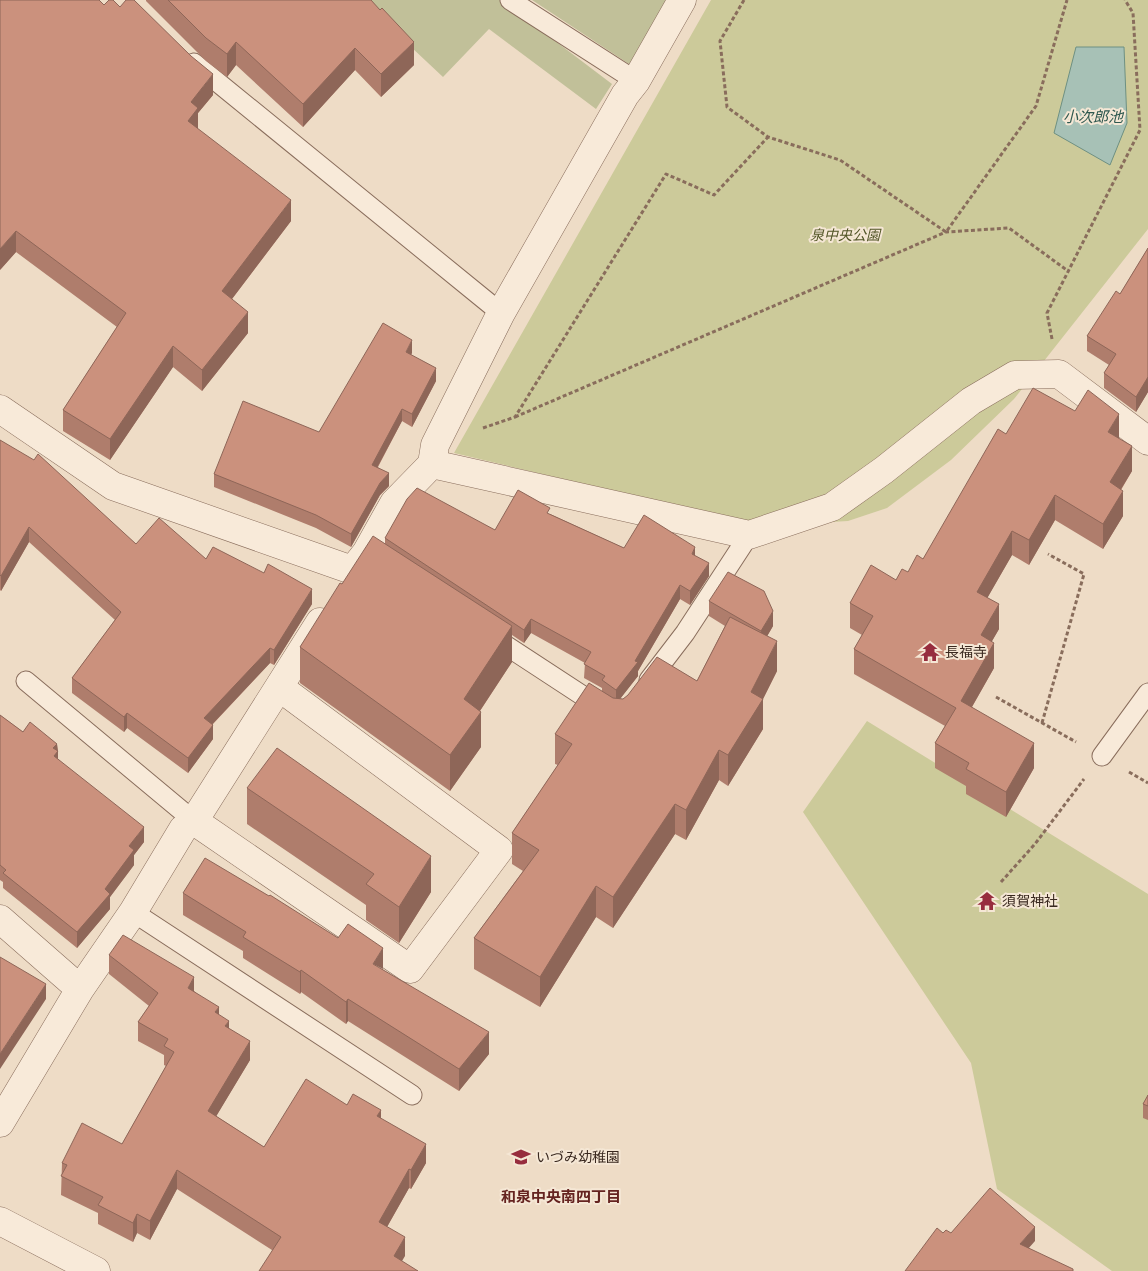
<svg xmlns="http://www.w3.org/2000/svg" width="1148" height="1271" viewBox="0 0 1148 1271" font-family="Bitter,'Noto Sans JP',serif">
<rect width="100%" height="100%" fill="#eedcc6"/>
<path fill="#ccca9a" d="M 711,0 L 1148,0 L 1148,229 L 1014,399 L 951,460 L 887,508 L 848,521 L 760,526 L 454,453 Z
M 867,721 L 1148,894 L 1148,1271 L 1112,1271 L 997,1189 L 971,1063 L 803,812 Z"/>
<path fill="#c1c099" d="M 361,0 L 501,0 L 612,84 L 596,109 L 489,29 L 443,77 Z
M 532,0 L 671,0 L 632,66 Z"/>
<path fill="#a7c1b6" stroke="#6e9082" d="M 1076,47 L 1124,47 L 1127,123 L 1110,165 L 1054,133 Z"/>
<g fill="none" stroke-linecap="round" stroke-linejoin="round">
<g stroke="#896d5c" stroke-width="21">
<path id="lane" d="M 510,0 L 636,81
M 194,63 L 501,313
M 490,635 L 603,709
M 649,680 L 685,633 L 749,535
M 26,681 L 194,821
M 1102,756 L 1148,693
M 133,912 L 412,1095"/>
</g>
<g stroke="#896d5c" stroke-width="29">
<path id="street" d="M 0,409 L 113,486 L 352,570
M 432,464 L 749,535 L 832,507 L 884,470 L 971,401 L 1015,375 L 1059,374 L 1148,441
M 355,567 L 366,553 L 394,503 L 432,464 L 435,445 L 501,313 L 625,95 L 636,81 L 682,0
M 194,821 L 410,969 L 499,850 L 279,687
M 0,919 L 80,989
M 0,1123 L 80,989 L 133,912 L 183,829 L 194,821 L 320,622
M 0,1221 L 96,1271"/>
</g>
<path stroke="#896d5c" stroke-width="3" stroke-dasharray="4 2.5" stroke-linecap="butt" d="M 744,0 L 720,41 L 727,107 L 768,137 L 840,160 L 946,232 L 1036,106 L 1067,0
M 1052,339 L 1047,313 L 1140,130 L 1133,13 L 1125,0
M 515,417 L 946,232 L 1009,228 L 1068,271
M 483,428 L 515,417 L 666,174 L 714,195 L 768,137
M 996,697 L 1076,742
M 1042,723 L 1084,574 L 1048,554
M 1129,772 L 1148,783
M 1001,882 L 1035,844 L 1084,779"/>
<use href="#lane" stroke="#f8ead9" stroke-width="19"/>
<use href="#street" stroke="#f8ead9" stroke-width="28"/>
</g>
<path fill="#af7d6c" d="M 146,0 L 371,0 L 414,65 L 381,97 L 355,70 L 303,127 L 236,65 L 227,77 L 206,61 L 146,1 Z
M 104,5 L 213,95 L 198,113 L 198,129 L 291,221 L 232,299 L 248,333 L 202,391 L 173,367 L 110,460 L 63,431 L 63,410 L 117,327 L 16,252 L 0,270 Z
M 1148,248 L 1148,392 L 1136,412 L 1104,388 L 1104,373 L 1109,365 L 1087,351 L 1087,336 L 1120,294 Z
M 412,353 L 411,355 L 436,381 L 412,427 L 402,421 L 378,467 L 389,486 L 380,495 L 351,547 L 316,528 L 214,487 L 214,474 L 319,432 Z
M 1006,434 L 1119,439 L 1132,471 L 1121,490 L 1123,516 L 1103,549 L 1055,520 L 1029,565 L 1012,555 L 987,598 L 999,629 L 992,641 L 994,668 L 972,707 L 1034,768 L 1006,817 L 966,794 L 966,786 L 935,768 L 935,743 L 945,726 L 854,674 L 854,649 L 862,635 L 850,628 L 850,603 L 896,580 L 908,572 L 923,559 Z
M 0,440 L 136,544 L 206,559 L 312,604 L 274,665 L 270,663 L 213,724 L 213,739 L 188,773 L 127,728 L 124,732 L 72,693 L 72,678 L 115,620 L 29,542 L 1,591 L 0,590 Z
M 550,514 L 624,548 L 695,556 L 709,576 L 690,605 L 680,599 L 638,671 L 638,676 L 620,699 L 623,699 L 697,681 L 725,626 L 709,616 L 709,601 L 773,626 L 767,636 L 777,671 L 763,699 L 763,729 L 728,786 L 719,780 L 686,840 L 675,834 L 613,928 L 596,917 L 540,1007 L 474,969 L 474,938 L 523,871 L 512,864 L 512,833 L 558,765 L 555,764 L 555,734 L 602,691 L 602,688 L 584,678 L 585,663 L 531,633 L 524,643 L 512,635 L 512,662 L 480,711 L 481,747 L 450,791 L 300,683 L 300,647 L 342,584 L 385,543 L 385,538 L 495,530 Z
M 0,715 L 23,732 L 57,744 L 58,759 L 144,842 L 134,855 L 134,865 L 110,897 L 110,909 L 77,948 L 3,888 L 3,882 L 0,880 Z
M 247,788 L 431,892 L 399,943 L 366,920 L 366,905 L 247,824 Z
M 183,893 L 383,970 L 489,1054 L 459,1091 L 348,1021 L 346,1024 L 301,992 L 300,994 L 243,958 L 243,951 L 183,915 Z
M 109,955 L 194,991 L 219,1015 L 250,1060 L 216,1116 L 264,1147 L 347,1105 L 381,1119 L 426,1163 L 411,1189 L 409,1188 L 387,1227 L 405,1256 L 272,1250 L 177,1189 L 150,1240 L 137,1233 L 133,1242 L 98,1224 L 98,1213 L 61,1195 L 62,1163 L 122,1144 L 166,1066 L 164,1065 L 164,1055 L 138,1041 L 138,1022 L 149,1006 L 109,974 Z
M 1148,1095 L 1148,1120 L 1143,1118 L 1143,1104 Z"/>
<path fill="#8e6658" d="M 236,42 L 236,65 L 227,77 L 227,54 Z
M 414,42 L 414,65 L 381,97 L 381,74 Z
M 355,48 L 355,70 L 303,127 L 303,104 Z
M 213,74 L 213,95 L 198,113 L 198,129 L 188,142 L 188,121 L 191,102 Z
M 291,200 L 291,221 L 222,312 L 222,291 Z
M 16,231 L 16,252 L 0,270 L 0,249 Z
M 248,312 L 248,333 L 202,391 L 202,370 Z
M 412,340 L 412,353 L 406,365 L 406,352 Z
M 173,346 L 173,367 L 110,460 L 110,439 Z
M 436,368 L 436,381 L 412,427 L 412,414 Z
M 1148,377 L 1148,392 L 1136,412 L 1136,397 Z
M 402,409 L 402,421 L 372,477 L 372,465 Z
M 1119,414 L 1119,439 L 1108,432 Z
M 1132,446 L 1132,471 L 1110,507 L 1110,482 Z
M 389,473 L 389,486 L 380,495 L 351,547 L 351,534 L 380,483 Z
M 1123,491 L 1123,516 L 1103,549 L 1103,524 Z
M 1055,495 L 1055,520 L 1029,565 L 1029,540 Z
M 29,527 L 29,542 L 1,591 L 1,576 Z
M 1012,531 L 1012,555 L 977,616 L 977,592 Z
M 695,547 L 695,561 L 692,554 Z
M 709,563 L 709,576 L 690,605 L 690,591 Z
M 680,585 L 680,599 L 638,671 L 638,676 L 616,704 L 616,690 L 635,661 Z
M 312,589 L 312,604 L 274,665 L 274,650 Z
M 999,604 L 999,629 L 981,660 L 981,635 Z
M 773,611 L 773,626 L 761,647 L 761,631 Z
M 531,619 L 531,633 L 524,643 L 524,630 Z
M 512,626 L 512,662 L 464,735 L 464,699 Z
M 777,641 L 777,671 L 763,699 L 763,729 L 728,786 L 728,755 L 751,692 Z
M 994,643 L 994,668 L 961,726 L 961,701 Z
M 270,648 L 270,663 L 204,733 L 204,718 Z
M 481,712 L 481,747 L 450,791 L 450,755 Z
M 127,713 L 127,728 L 124,732 L 124,717 Z
M 213,725 L 213,739 L 188,773 L 188,758 Z
M 1034,743 L 1034,768 L 1006,817 L 1006,792 Z
M 57,744 L 58,751 L 58,766 L 54,763 L 53,748 Z
M 719,750 L 719,780 L 686,840 L 686,810 Z
M 675,804 L 675,834 L 613,928 L 613,897 Z
M 144,827 L 144,842 L 134,855 L 134,865 L 110,897 L 110,909 L 77,948 L 77,932 L 105,889 L 129,846 Z
M 431,856 L 431,892 L 399,943 L 399,907 Z
M 596,886 L 596,917 L 540,1007 L 540,977 Z
M 383,948 L 383,969 L 373,964 Z
M 301,970 L 301,992 L 300,994 L 300,972 Z
M 194,977 L 194,996 L 188,988 Z
M 46,984 L 46,999 L 0,1069 L 0,1054 Z
M 348,999 L 348,1021 L 346,1024 L 346,1002 Z
M 219,1007 L 219,1026 L 215,1012 Z
M 229,1021 L 229,1040 L 225,1026 Z
M 489,1032 L 489,1054 L 459,1091 L 459,1069 Z
M 250,1041 L 250,1060 L 208,1130 L 208,1111 Z
M 381,1110 L 381,1128 L 377,1116 Z
M 426,1144 L 426,1163 L 411,1189 L 411,1170 Z
M 409,1169 L 409,1188 L 379,1241 L 379,1222 Z
M 177,1170 L 177,1189 L 150,1240 L 150,1221 Z
M 137,1214 L 137,1233 L 133,1242 L 133,1223 Z
M 1035,1227 L 1035,1241 L 1020,1258 L 1020,1244 Z
M 405,1237 L 405,1256 L 396,1271 L 394,1256 Z"/>
<path fill="#cb917d" stroke="#8e6658" d="M 0,0 L 99,0 L 104,5 L 109,0 L 113,0 L 120,7 L 126,0 L 134,0 L 191,56 L 213,74 L 191,102 L 198,108 L 188,121 L 291,200 L 222,291 L 248,312 L 202,370 L 173,346 L 110,439 L 63,410 L 126,313 L 16,231 L 0,249 Z
M 168,0 L 371,0 L 380,10 L 382,8 L 414,42 L 381,74 L 355,48 L 303,104 L 236,42 L 227,54 L 206,38 Z
M 1148,248 L 1148,377 L 1136,397 L 1104,373 L 1116,354 L 1087,336 L 1116,291 L 1120,294 Z
M 383,323 L 412,340 L 406,352 L 436,368 L 412,414 L 402,409 L 372,465 L 389,473 L 380,483 L 351,534 L 316,515 L 214,474 L 243,401 L 319,432 Z
M 1033,388 L 1075,411 L 1088,390 L 1119,414 L 1108,432 L 1132,446 L 1110,482 L 1123,491 L 1103,524 L 1055,495 L 1029,540 L 1012,531 L 977,592 L 999,604 L 981,635 L 994,643 L 961,701 L 1034,743 L 1006,792 L 966,769 L 969,763 L 935,743 L 956,708 L 854,649 L 873,616 L 850,603 L 871,565 L 896,580 L 902,569 L 908,572 L 917,555 L 923,559 L 998,429 L 1006,434 Z
M 0,440 L 34,460 L 38,454 L 136,544 L 159,518 L 206,559 L 213,547 L 264,573 L 268,564 L 312,589 L 274,650 L 270,648 L 204,718 L 213,725 L 188,758 L 127,713 L 124,717 L 72,678 L 121,612 L 29,527 L 1,576 L 0,575 Z
M 417,488 L 495,530 L 518,490 L 550,508 L 547,513 L 624,548 L 644,515 L 695,547 L 692,554 L 709,563 L 690,591 L 680,585 L 635,661 L 638,662 L 616,690 L 602,680 L 605,676 L 584,664 L 591,652 L 531,619 L 524,630 L 385,538 L 407,499 Z
M 373,536 L 512,626 L 464,699 L 481,712 L 450,755 L 300,647 L 340,583 L 342,584 Z
M 728,572 L 764,591 L 773,611 L 761,631 L 709,601 Z
M 730,617 L 777,641 L 751,692 L 763,699 L 728,755 L 719,750 L 686,810 L 675,804 L 613,897 L 596,886 L 540,977 L 474,938 L 539,850 L 512,833 L 572,744 L 555,734 L 589,683 L 613,698 L 623,699 L 628,695 L 657,657 L 697,681 Z
M 0,715 L 23,732 L 30,722 L 57,744 L 53,748 L 58,751 L 54,756 L 144,827 L 129,846 L 134,850 L 105,889 L 110,894 L 77,932 L 3,873 L 6,870 L 0,865 Z
M 277,748 L 431,856 L 399,907 L 366,884 L 374,874 L 247,788 Z
M 205,858 L 269,896 L 270,895 L 338,938 L 348,924 L 383,948 L 373,964 L 489,1032 L 459,1069 L 348,999 L 346,1002 L 301,970 L 300,972 L 243,937 L 246,932 L 183,893 Z
M 123,935 L 194,977 L 188,988 L 219,1007 L 215,1012 L 229,1021 L 225,1026 L 250,1041 L 208,1111 L 264,1147 L 306,1079 L 347,1105 L 353,1094 L 381,1110 L 377,1116 L 426,1144 L 411,1170 L 409,1169 L 379,1222 L 405,1237 L 394,1256 L 418,1271 L 259,1271 L 281,1237 L 177,1170 L 150,1221 L 137,1214 L 133,1223 L 98,1205 L 103,1197 L 61,1176 L 67,1165 L 62,1163 L 82,1123 L 122,1144 L 174,1052 L 164,1046 L 168,1039 L 138,1022 L 158,993 L 109,955 Z
M 0,957 L 46,984 L 0,1054 Z
M 1148,1095 L 1148,1106 L 1143,1104 Z
M 990,1188 L 1035,1227 L 1020,1244 L 1073,1269 L 1073,1271 L 905,1271 L 937,1228 L 943,1233 L 946,1230 L 951,1233 Z"/>
<defs>
<g id="temple-bare" transform="scale(1.5)"><path d="M0-6L5-2H3V0L6.5 2.5H4V6H1.5V3h-3V6H-4V2.5H-6.5L-3 0V-2H-5Z" fill="#972d3e" stroke="#f5e7d5" stroke-width="2.5" paint-order="stroke"/></g>
<g id="school-bare" transform="scale(1.5)"><path d="M0-5L7-2L0 1L-7-2ZM-4 1L0 2.5L4 1V4Q0 6-4 4Z" fill="#972d3e" stroke="#f5e7d5" stroke-width="2.5" paint-order="stroke"/></g>
</defs>
<g fill-rule="evenodd">
<use href="#temple-bare" x="930" y="652"/>
<use href="#temple-bare" x="987" y="901"/>
<use href="#school-bare" x="521" y="1157"/>
</g>
<g text-anchor="middle" stroke-width="4" stroke-linejoin="round" paint-order="stroke">
<g font-size="14" font-style="italic" fill="#515526" stroke="#f5e7d5">
<text x="845" y="240">泉中央公園</text>
</g>
<g font-size="14" fill="#39281f" stroke="#f5e7d5" text-anchor="start">
<text x="945" y="657">長福寺</text>
<text x="1002" y="906">須賀神社</text>
<text x="536" y="1162">いづみ幼稚園</text>
</g>
<g font-size="15" font-style="italic" fill="#2f584f" stroke="#f5e7d5">
<text x="1093" y="122">小次郎池</text>
</g>
<g font-size="15" font-weight="bold" fill="#652320" stroke="#f5e7d5">
<text x="561" y="1202">和泉中央南四丁目</text>
</g>
</g>
</svg>
